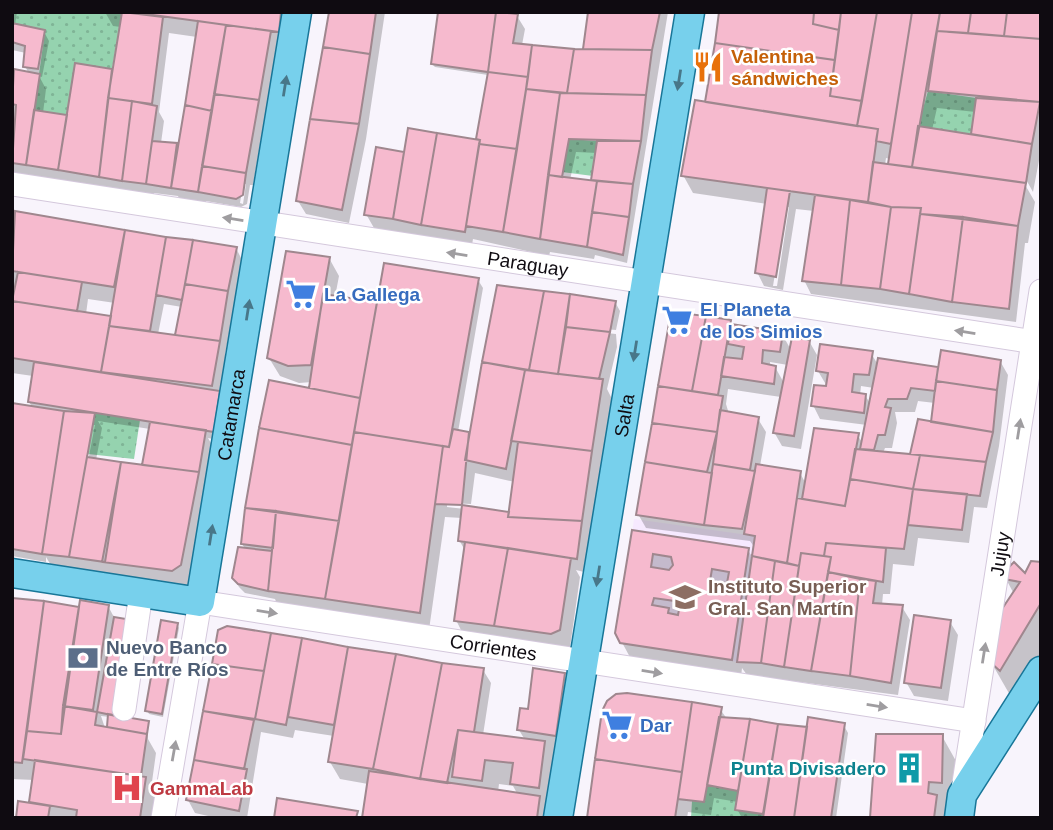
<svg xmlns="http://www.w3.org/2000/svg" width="1053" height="830" viewBox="0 0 1053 830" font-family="Arial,sans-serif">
<defs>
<pattern id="grass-dots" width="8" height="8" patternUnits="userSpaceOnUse" patternTransform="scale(1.75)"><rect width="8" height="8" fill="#95d3af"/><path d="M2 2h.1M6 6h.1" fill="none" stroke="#7fb496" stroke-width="1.8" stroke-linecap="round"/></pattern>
</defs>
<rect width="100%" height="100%" fill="#f8f4fc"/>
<path fill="#f6e9ff" d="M 634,519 L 755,536 L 737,662 L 620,643 L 618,638 Z"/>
<path fill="url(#grass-dots)" d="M 12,12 L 122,12 L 112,69 L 75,64 L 67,115 L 34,110 L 45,31 L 12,23 Z
M 928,91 L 976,98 L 971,134 L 918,126 Z
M 569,139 L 597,141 L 593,176 L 562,172 Z
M 95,413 L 140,420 L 134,459 L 88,454 Z
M 707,785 L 738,791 L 735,810 L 763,814 L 763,818 L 691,818 L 692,801 L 704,802 Z"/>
<path fill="#0003" fill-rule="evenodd" d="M 12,12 L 17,12 L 15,25 L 44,32 L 49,41 L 42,77 L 39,76 L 46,89 L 43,113 L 69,117 L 76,65 L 114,71 L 121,27 L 113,26 L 105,12 L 293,12 L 288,49 L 277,48 L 253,185 L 250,185 L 247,204 L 241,207 L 206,201 L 205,205 L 180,201 L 178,196 L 154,193 L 153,197 L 12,175 L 12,92 L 15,71 L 29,74 L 25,66 L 26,53 L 12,50 ZM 169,33 L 197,37 L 179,150 L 176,145 L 161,143 L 164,121 L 159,112 ZM 243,184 L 246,184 L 243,204 L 240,203 Z
M 332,12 L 385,12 L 366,139 L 349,223 L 306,214 L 298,201 Z
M 592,12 L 668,12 L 627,263 L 595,255 L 594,259 L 550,252 L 549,256 L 473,239 L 472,245 L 374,228 L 366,214 L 378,149 L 406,154 L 478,141 L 488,75 L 435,67 L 432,64 L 517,16 L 525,29 L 522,45 L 584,51 ZM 576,152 L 597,153 L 592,182 L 570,180 Z
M 721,12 L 1041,12 L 1041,150 L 1033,192 L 1023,174 L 1020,176 L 1035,202 L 1028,243 L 1025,243 L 1016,322 L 811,294 L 804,280 L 814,211 L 796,209 L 783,290 L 764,286 L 757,272 L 767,204 L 693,193 L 683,175 L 707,104 ZM 937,108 L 976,112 L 972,136 L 932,130 ZM 886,158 L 890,159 L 889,165 L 885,165 ZM 786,207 L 789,207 L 777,286 L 773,286 Z
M 12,213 L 236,248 L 243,262 L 225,354 L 229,360 L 218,440 L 208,438 L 212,445 L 191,582 L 182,588 L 52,567 L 46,557 L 46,562 L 12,556 L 12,404 L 33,408 L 29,402 L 33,376 L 12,373 ZM 88,299 L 115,303 L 112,321 L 86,314 ZM 164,304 L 182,307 L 179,337 L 158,334 ZM 98,421 L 150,429 L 143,467 L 96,460 L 102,428 ZM 91,425 L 95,425 L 87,466 L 84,465 Z
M 329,258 L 339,276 L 335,297 L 379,304 L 478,280 L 483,288 L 458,432 L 471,434 L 499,287 L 615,302 L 620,311 L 616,330 L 568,326 L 567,329 L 616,334 L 617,347 L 607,389 L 612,399 L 592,538 L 589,538 L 584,572 L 576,570 L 580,577 L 570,647 L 463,634 L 456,620 L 466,552 L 459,540 L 462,518 L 445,517 L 429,630 L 277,604 L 275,599 L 245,593 L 239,587 L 234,578 L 246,550 L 242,544 L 313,391 L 312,382 L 299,383 L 280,376 L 269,358 ZM 522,361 L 528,371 L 524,371 L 520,363 ZM 475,473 L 515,482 L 510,514 L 447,507 L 447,503 L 471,504 Z
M 673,314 L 782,334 L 791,350 L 809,341 L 817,355 L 801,449 L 782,446 L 774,432 L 781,397 L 728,389 L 726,404 L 729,414 L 758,419 L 766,432 L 760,466 L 800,473 L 806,484 L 857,434 L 863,444 L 867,425 L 820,419 L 813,405 L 828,388 L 818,371 L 871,353 L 878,365 L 879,360 L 939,369 L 1000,361 L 1008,375 L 999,446 L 987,508 L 974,507 L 969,543 L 918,538 L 914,566 L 893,564 L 890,594 L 883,594 L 882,605 L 902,607 L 910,620 L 898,695 L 747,675 L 742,668 L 741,677 L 632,661 L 617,633 L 634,532 L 748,550 L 754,560 L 755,548 L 750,541 L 646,528 L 638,514 ZM 770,362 L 788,365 L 784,383 L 775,367 L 770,366 ZM 861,386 L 874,388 L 871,405 L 865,395 L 860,395 ZM 918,401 L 935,403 L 932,424 L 919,421 L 911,456 L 883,453 L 885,448 L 892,448 L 897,423 L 895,412 L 915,412 Z
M 1041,564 L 1041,679 L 1014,702 L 991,662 L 1014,594 L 1006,579 L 1025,576 Z
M 12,600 L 81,610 L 108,606 L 115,619 L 118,718 L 148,723 L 148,739 L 156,753 L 151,789 L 155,796 L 152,818 L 18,818 L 30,804 L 34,780 L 12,779 ZM 101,716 L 110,717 L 110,729 L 105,728 Z
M 950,622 L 958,635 L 948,701 L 914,696 L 906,682 Z
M 177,624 L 179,628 L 163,717 L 149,714 L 147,710 Z
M 228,628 L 483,670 L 491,683 L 483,735 L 525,740 L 519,730 L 529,711 L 564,674 L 579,700 L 570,761 L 553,758 L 559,768 L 549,818 L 364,818 L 368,784 L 340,779 L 330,762 L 334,736 L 295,730 L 293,738 L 261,732 L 247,818 L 217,818 L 195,813 L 188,800 L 220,632 ZM 499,784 L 513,786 L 518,795 L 498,792 Z
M 720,709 L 727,719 L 806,728 L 843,724 L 848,733 L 836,818 L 742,818 L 737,809 L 738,802 L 714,798 L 711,815 L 688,812 L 687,818 L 587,818 L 604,712 Z
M 942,736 L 966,779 L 966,818 L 871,818 Z"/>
<path fill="#f6bace" stroke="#9f878e" stroke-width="2" fill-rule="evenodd" d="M 122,12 L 163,17 L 152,104 L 108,98 Z
M 131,12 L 281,12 L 279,32 Z
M 329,12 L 376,12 L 370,54 L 323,47 Z
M 438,12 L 496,12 L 488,72 L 431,64 Z
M 496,12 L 518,14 L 513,43 L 532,45 L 528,77 L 488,72 Z
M 588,12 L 660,12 L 652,50 L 583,49 Z
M 719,12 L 814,13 L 813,24 L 839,30 L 835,60 L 715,43 Z
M 841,12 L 877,12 L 862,101 L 830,96 Z
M 841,12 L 839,30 L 813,24 L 814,12 Z
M 877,12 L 912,12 L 891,144 L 876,141 L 878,129 L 857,126 Z
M 912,12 L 940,12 L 912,167 L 888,164 Z
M 940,12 L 971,12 L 968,33 L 937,31 Z
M 971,12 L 1007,12 L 1004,36 L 968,33 Z
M 1007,12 L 1041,12 L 1041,39 L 1004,36 Z
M 198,21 L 226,25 L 212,111 L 185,105 Z
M 12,23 L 45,30 L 38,69 L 23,67 L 25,46 L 12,42 Z
M 226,25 L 271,31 L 259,100 L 214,94 Z
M 937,31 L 1041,39 L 1040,102 L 928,91 Z
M 715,43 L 835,60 L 830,96 L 862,101 L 857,126 L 705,102 Z
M 532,45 L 574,49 L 567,93 L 526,89 Z
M 323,47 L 370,54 L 359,124 L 310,119 Z
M 574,49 L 652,50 L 646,95 L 567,93 Z
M 75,63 L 112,69 L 99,177 L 58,170 Z
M 14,69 L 40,74 L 26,165 L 12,163 L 16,105 L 12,104 Z
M 488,72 L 528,77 L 517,149 L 479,144 L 480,140 L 476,139 Z
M 526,89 L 560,93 L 540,239 L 503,232 Z
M 560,93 L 646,95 L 641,141 L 569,139 L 562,177 L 548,175 Z
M 214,94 L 259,100 L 246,173 L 202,166 Z
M 108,98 L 132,101 L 122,181 L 99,177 Z
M 976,98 L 1040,102 L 1032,144 L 971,134 Z
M 695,100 L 878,129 L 868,202 L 681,176 Z
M 132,101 L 157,106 L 146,184 L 122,181 Z
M 185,105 L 212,111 L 198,192 L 171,188 Z
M 34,110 L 67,115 L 58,170 L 26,165 Z
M 310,119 L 359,124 L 342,210 L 296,201 Z
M 918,126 L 1032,144 L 1026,183 L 912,167 Z
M 408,128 L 437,133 L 421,225 L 393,219 Z
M 437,133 L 480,140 L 465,232 L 421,225 Z
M 152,141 L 177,143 L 171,188 L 146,184 Z
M 597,141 L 641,141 L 633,184 L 591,180 Z
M 479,144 L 517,149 L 503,232 L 466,226 Z
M 376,147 L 404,152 L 393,219 L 364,215 Z
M 873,162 L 1026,183 L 1018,226 L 920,214 L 921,208 L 891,207 L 868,202 Z
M 202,166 L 246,173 L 243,195 L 236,199 L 198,192 Z
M 548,175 L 597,181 L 587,247 L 540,239 Z
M 597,181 L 633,184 L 629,217 L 592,212 Z
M 767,188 L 790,191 L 776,277 L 755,273 Z
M 815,195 L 850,200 L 841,285 L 802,281 Z
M 850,200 L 891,207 L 880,289 L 841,285 Z
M 891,207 L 921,208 L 909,294 L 880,289 Z
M 15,211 L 125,230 L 114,287 L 12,271 Z
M 592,212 L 629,217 L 623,255 L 587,247 Z
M 920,214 L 963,217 L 952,302 L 909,294 Z
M 963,217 L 1018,226 L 1009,309 L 952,302 Z
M 125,230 L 166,237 L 150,331 L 109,326 Z
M 166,237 L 193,240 L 182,300 L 156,295 Z
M 193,240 L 237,247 L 228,291 L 185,284 Z
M 286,251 L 330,257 L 311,365 L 288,366 L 267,358 Z
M 384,263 L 479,278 L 449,447 L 354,432 Z
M 18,272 L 82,282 L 77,311 L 12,301 Z
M 185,284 L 228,291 L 220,341 L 175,335 Z
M 497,285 L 544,291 L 529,370 L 482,362 Z
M 544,291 L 570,294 L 558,374 L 529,370 Z
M 323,294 L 377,302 L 360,398 L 309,388 Z
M 570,294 L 616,301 L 610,332 L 566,327 Z
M 12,301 L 111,316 L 101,372 L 12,358 Z
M 671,312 L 706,316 L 692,391 L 658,386 Z
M 706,316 L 731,320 L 718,395 L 692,391 Z
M 731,324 L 783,332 L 780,352 L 763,350 L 762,363 L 776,366 L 774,384 L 721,376 L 724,357 L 742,359 L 744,347 L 728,344 Z
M 109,326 L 220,341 L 212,386 L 101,372 Z
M 566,327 L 610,332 L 599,379 L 558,374 Z
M 792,337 L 810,340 L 794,436 L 773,433 Z
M 820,344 L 873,351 L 869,375 L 854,374 L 852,392 L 866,394 L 864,413 L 811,406 L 814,385 L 826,386 L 828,373 L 816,371 Z
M 941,350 L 1001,360 L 997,390 L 936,381 Z
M 878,358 L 938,367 L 935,391 L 911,388 L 907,399 L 888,399 L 885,407 L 891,408 L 885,435 L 878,435 L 874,450 L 860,449 Z
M 34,362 L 220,391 L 214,432 L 28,402 Z
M 482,362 L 525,370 L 506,469 L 465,460 Z
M 525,370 L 603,379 L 592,451 L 511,441 Z
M 269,380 L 360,398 L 352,445 L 259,428 Z
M 936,381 L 997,390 L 993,432 L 931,422 Z
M 658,386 L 723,396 L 717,432 L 652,423 Z
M 12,403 L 64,411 L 42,554 L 12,549 Z
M 720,410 L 759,417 L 750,470 L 713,464 Z
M 64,411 L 95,413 L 69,557 L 42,554 Z
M 918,419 L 993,432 L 986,462 L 910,454 Z
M 150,422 L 206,430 L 199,472 L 142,465 Z
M 652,423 L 717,432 L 707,472 L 645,462 Z
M 259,428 L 352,445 L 339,521 L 245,508 Z
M 814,428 L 859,433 L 845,506 L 802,499 Z
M 453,429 L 469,432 L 462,505 L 435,504 L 443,446 L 449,447 Z
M 354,432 L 443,446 L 420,613 L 325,599 Z
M 518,442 L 592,451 L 582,521 L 508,517 Z
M 855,449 L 920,455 L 913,489 L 850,479 Z
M 920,455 L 986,462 L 980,496 L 913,489 Z
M 87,457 L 121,462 L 105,562 L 69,557 Z
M 121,462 L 199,472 L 181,565 L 172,571 L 102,562 Z
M 645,462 L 712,473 L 704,525 L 636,515 Z
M 713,464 L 755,471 L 742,529 L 704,525 Z
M 756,464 L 801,471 L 787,563 L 752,556 L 755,536 L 744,534 Z
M 850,479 L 913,489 L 904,549 L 826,543 L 824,556 L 801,553 L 799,566 L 787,563 L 797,498 L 845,506 Z
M 913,489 L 967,494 L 962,530 L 908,525 Z
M 462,505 L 509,512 L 508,517 L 582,521 L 577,559 L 458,541 Z
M 245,508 L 276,511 L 273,548 L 241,544 Z
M 276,511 L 339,521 L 325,599 L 268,591 Z
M 632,530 L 749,548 L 732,660 L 620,643 L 615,633 ZM 653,554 L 671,557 L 673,565 L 669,570 L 651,567 ZM 712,569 L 729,572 L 727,583 L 710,581 ZM 676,592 L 682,593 L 678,615 L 668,613 L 669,608 L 652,605 L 654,598 L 675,601 Z
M 465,542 L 508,548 L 494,626 L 454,621 Z
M 826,543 L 886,548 L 883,582 L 828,572 L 831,557 L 824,556 Z
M 238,547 L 272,551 L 268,591 L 238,584 L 232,578 Z
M 508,548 L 571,558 L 560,630 L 551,634 L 494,626 Z
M 801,553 L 831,557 L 811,671 L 784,667 Z
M 752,556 L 775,561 L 761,663 L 737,662 Z
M 775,561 L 799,566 L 784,667 L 761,663 Z
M 1031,561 L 1041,562 L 1041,603 L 1000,671 L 990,662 L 998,615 L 1020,582 L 1004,579 L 1006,570 L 1014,562 L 1025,573 Z
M 828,572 L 860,579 L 850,676 L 811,671 Z
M 860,579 L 876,581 L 873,603 L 903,605 L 891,683 L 850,676 Z
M 12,598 L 44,601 L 22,763 L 12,762 Z
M 80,600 L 109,605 L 93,710 L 63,706 Z
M 44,601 L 79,607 L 61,734 L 27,731 Z
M 914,615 L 951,620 L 941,688 L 904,683 Z
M 114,617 L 132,620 L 116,716 L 97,712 Z
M 161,620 L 178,623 L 162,714 L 145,711 Z
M 227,626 L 271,633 L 264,671 L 212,664 L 218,630 Z
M 271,633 L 302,638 L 286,725 L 255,719 Z
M 302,638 L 348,647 L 334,725 L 288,717 Z
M 348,647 L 396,654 L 373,769 L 328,762 Z
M 396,654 L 442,663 L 420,779 L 373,769 Z
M 442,663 L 484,668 L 474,732 L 458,730 L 447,783 L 420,779 Z
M 212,664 L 264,671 L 255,719 L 203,711 Z
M 533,668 L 565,673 L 556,736 L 517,730 L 520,708 L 528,709 Z
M 627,693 L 692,702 L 682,772 L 595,759 L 602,711 L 607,701 L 616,694 Z
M 692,702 L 722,707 L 704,802 L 678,799 Z
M 63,706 L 97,712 L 95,725 L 147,734 L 141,776 L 23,759 L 27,731 L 61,734 Z
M 203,711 L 254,720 L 244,769 L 194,760 Z
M 108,714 L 149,721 L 147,734 L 107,727 Z
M 719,717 L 750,719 L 738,791 L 707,785 Z
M 808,717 L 845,723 L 831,818 L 794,818 Z
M 750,719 L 778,724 L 763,814 L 735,810 Z
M 778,724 L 807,727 L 794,818 L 763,818 Z
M 458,730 L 545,741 L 539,788 L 510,784 L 513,763 L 485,760 L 482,781 L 452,777 Z
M 876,734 L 943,734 L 942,783 L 929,782 L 928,793 L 937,795 L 934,818 L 870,818 Z
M 595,759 L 682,772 L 675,818 L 587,818 Z
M 35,760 L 146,777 L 140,818 L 76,818 L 77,810 L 29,802 Z
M 194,760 L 247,769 L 239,811 L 186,800 Z
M 369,771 L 540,796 L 537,818 L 362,818 Z
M 277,798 L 358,811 L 356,818 L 274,818 Z
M 18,801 L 50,806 L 48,818 L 16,818 Z"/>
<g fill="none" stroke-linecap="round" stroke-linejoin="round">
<g stroke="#d4c8dc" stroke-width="25">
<g id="minor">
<path id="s1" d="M 12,184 L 1041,343"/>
<path d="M 124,709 L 141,593"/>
<path id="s2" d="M 963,789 L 1041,291"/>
<path id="s3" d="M 163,818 L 200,602 L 974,721"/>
</g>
</g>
<g stroke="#187698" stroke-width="31">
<g id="major">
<path id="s4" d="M 12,573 L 200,602 L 297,12"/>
<path id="s5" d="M 558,818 L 690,12"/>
<path d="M 959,818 L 962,795 L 1041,671"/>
</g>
</g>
<use href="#minor" stroke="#fff" stroke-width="23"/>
<use href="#major" stroke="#77d0ec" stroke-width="28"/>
</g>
<defs><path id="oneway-solid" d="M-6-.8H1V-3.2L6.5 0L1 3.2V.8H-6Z" transform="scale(1.75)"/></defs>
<g fill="#487789">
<use href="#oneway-solid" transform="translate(679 80) rotate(99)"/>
<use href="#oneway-solid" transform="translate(285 86) rotate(-81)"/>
<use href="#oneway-solid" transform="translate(248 310) rotate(-81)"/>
<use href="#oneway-solid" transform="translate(635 351) rotate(99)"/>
<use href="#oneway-solid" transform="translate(211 535) rotate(-81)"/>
<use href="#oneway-solid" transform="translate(598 576) rotate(99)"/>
</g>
<g fill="#9f9da0">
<use href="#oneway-solid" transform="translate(233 219) rotate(-171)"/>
<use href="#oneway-solid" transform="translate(457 254) rotate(-171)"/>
<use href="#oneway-solid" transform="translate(965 332) rotate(-171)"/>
<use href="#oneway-solid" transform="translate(1019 429) rotate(-81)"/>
<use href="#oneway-solid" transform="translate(267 612) rotate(9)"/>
<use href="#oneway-solid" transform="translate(984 653) rotate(-81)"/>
<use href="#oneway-solid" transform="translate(652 672) rotate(9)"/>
<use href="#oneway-solid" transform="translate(877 706) rotate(9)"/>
<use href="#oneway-solid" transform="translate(174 751) rotate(-80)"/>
</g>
<defs>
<g id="restaurant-bare" transform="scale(2.415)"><path d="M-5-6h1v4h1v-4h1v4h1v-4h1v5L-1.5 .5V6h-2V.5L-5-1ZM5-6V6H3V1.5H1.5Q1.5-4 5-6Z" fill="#e8710a" stroke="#fff" stroke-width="2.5" paint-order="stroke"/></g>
<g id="supermarket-bare" transform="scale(2.415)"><path d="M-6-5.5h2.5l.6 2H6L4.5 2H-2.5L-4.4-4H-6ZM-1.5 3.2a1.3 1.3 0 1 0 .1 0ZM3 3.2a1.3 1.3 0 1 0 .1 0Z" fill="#3f7fe0" stroke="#fff" stroke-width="2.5" paint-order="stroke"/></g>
<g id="school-bare" transform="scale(2.415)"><path d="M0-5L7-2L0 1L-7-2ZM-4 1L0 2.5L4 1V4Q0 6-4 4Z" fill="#8d6e63" stroke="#fff" stroke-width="2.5" paint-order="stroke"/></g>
<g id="bank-bare" transform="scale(2.415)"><path d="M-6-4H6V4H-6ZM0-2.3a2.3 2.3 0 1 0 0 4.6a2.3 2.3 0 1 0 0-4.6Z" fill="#5c6f8a" stroke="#fff" stroke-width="2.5" paint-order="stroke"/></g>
<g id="building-bare" transform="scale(2.415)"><path d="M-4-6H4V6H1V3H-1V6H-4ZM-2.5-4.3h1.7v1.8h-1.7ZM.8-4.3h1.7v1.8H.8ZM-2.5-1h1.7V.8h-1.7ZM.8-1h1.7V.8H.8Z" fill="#0f9aa8" stroke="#fff" stroke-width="2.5" paint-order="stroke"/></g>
<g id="hospital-bare" transform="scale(2.415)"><path d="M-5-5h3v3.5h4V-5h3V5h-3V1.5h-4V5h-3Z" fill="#e0444e" stroke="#fff" stroke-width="2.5" paint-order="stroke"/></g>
</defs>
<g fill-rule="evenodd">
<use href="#restaurant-bare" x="708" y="67"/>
<use href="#supermarket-bare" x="301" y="294"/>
<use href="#supermarket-bare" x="677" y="320"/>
<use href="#school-bare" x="685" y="597"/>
<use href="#bank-bare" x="83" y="658"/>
<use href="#supermarket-bare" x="617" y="725"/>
<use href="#building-bare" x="909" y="768"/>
<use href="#hospital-bare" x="127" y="788"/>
</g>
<g text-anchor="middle" stroke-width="5" stroke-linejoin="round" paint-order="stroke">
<g font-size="19" font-weight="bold" fill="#c56008" stroke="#fff" text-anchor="start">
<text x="731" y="63">Valentina<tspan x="731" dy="22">sándwiches</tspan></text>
</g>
<g font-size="19" fill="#0f0b11" stroke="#fff">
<text dy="7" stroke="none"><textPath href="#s1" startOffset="522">Paraguay</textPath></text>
<text dy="7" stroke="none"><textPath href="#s4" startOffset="380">Catamarca</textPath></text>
<text dy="7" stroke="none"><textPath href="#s5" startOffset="408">Salta</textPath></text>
<text dy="7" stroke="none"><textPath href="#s2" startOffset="238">Jujuy</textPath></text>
<text dy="7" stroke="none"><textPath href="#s3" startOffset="516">Corrientes</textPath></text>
</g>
<g font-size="19" font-weight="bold" fill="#366cbe" stroke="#fff" text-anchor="start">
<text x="324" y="301">La Gallega</text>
<text x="700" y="316">El Planeta<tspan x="700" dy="22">de los Simios</tspan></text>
<text x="640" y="732">Dar</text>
</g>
<g font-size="19" font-weight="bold" fill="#785e54" stroke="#fff" text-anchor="start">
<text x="708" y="593">Instituto Superior<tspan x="708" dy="22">Gral. San Martín</tspan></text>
</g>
<g font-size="19" font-weight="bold" fill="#4e5e75" stroke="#fff" text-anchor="start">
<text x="106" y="654">Nuevo Banco<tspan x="106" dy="22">de Entre Ríos</tspan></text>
</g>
<g font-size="19" font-weight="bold" fill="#0d838f" stroke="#fff" text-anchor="end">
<text x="886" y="775">Punta Divisadero</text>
</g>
<g font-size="19" font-weight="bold" fill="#be3a42" stroke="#fff" text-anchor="start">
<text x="150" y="795">GammaLab</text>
</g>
</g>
<rect width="1053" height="830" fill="none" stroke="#0f0b11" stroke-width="28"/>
</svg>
